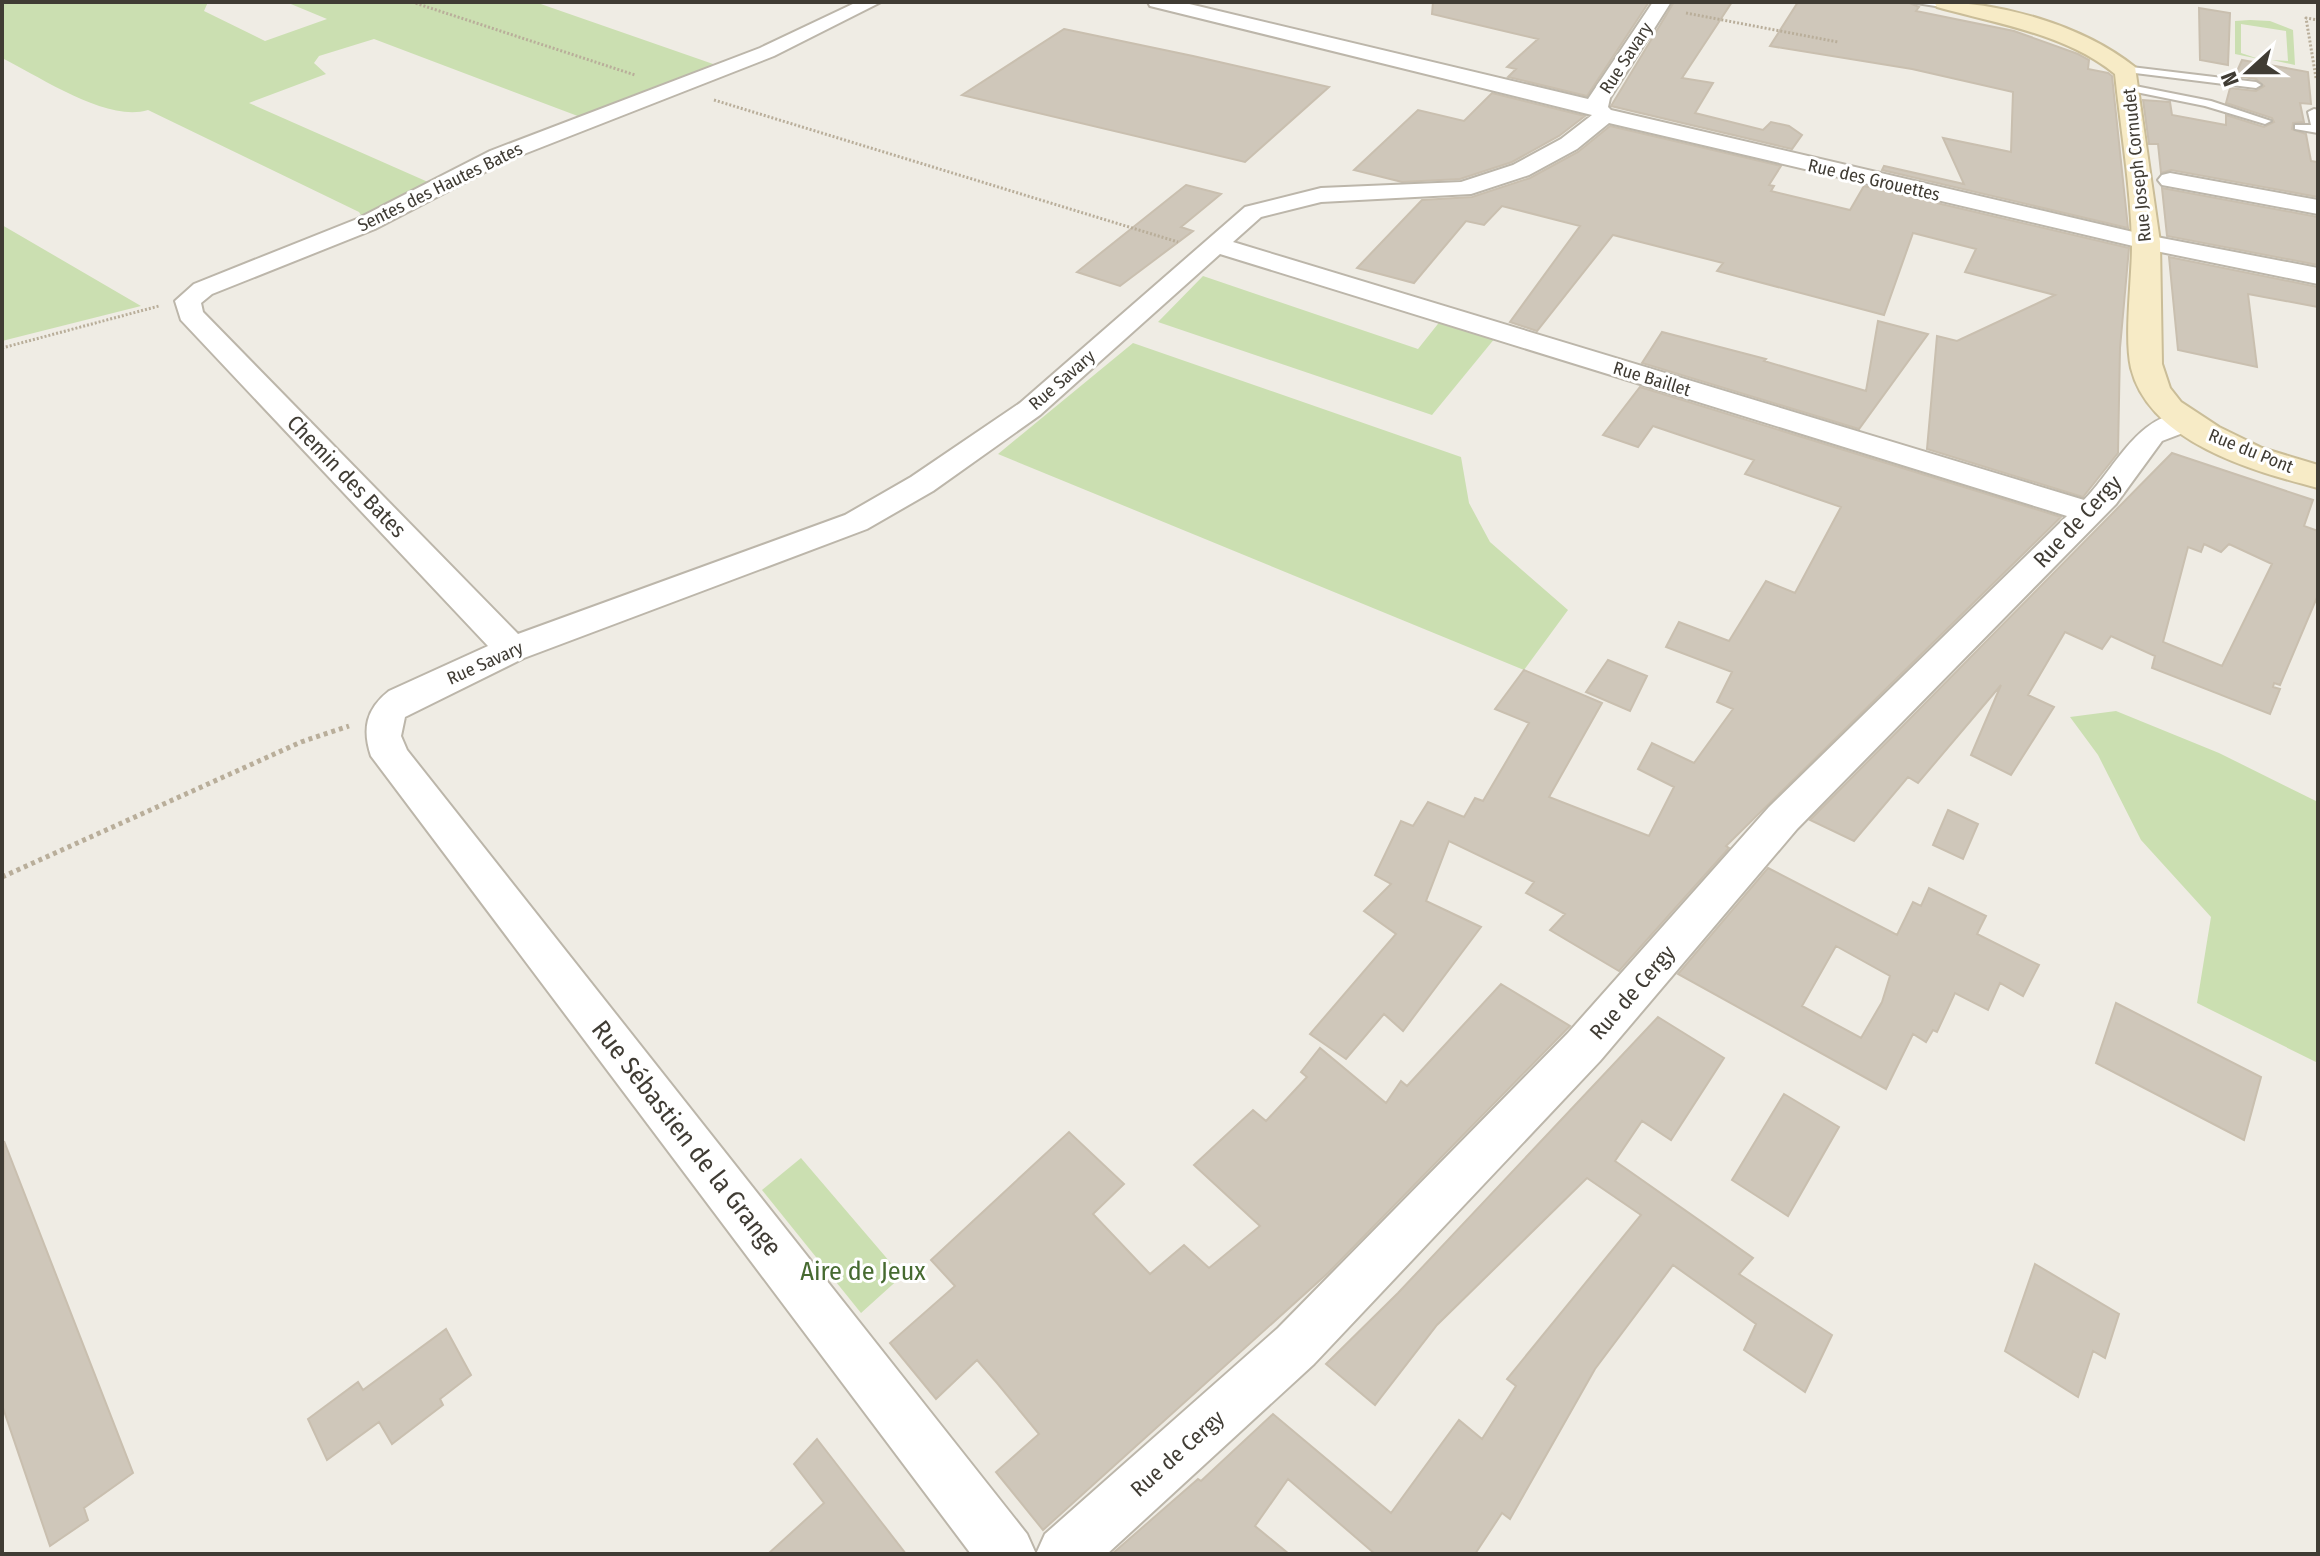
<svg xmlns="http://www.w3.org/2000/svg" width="2320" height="1556" viewBox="0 0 2320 1556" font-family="'Fira Sans Condensed',sans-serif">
<rect width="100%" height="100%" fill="#efece4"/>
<path fill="#cbdfb1" d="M 2,2 L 208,2 L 204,11 L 265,41 L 327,19 L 286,2 L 535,2 L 716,65 L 583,118 L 374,39 L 319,56 L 314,63 L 326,74 L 249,103 L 428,182 L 428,186 L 364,220 L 359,212 L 148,110 C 107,123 39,76 2,58 Z
M 2250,20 L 2270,21 L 2293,30 L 2295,65 L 2272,60 L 2288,61 L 2286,31 L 2241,24 L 2241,53 L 2259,59 L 2235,54 L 2235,21 Z
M 2,225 L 141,306 L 2,341 Z
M 1203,276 L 1418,349 L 1445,315 L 1500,332 L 1432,415 L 1158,322 Z
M 1133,343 L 1461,457 L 1469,503 L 1490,542 L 1568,610 L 1524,670 L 998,454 Z
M 2116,711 L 2219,753 L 2318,802 L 2318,1063 L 2197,1003 L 2211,917 L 2141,840 L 2098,755 L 2070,717 Z
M 801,1158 L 902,1276 L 861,1313 L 762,1190 Z"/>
<path fill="#cfc7ba" stroke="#c9bfaf" stroke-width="2" fill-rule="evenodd" d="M 1433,2 L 1649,2 L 1587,96 L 1508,77 L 1516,69 L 1507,67 L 1538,39 L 1432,14 Z
M 1674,2 L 1732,2 L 1682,78 L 1713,83 L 1695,113 L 1763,130 L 1771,122 L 1789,126 L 1802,135 L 1792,149 L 1611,106 Z
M 1798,2 L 1907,2 L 1919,7 L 1916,11 L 2014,31 L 2078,54 L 2089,60 L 2088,69 L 2108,73 L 2112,76 L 2128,228 L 1882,170 L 1884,166 L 1964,184 L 1943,138 L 2011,152 L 2013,92 L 1912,69 L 1770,46 Z
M 2199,8 L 2230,13 L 2228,65 L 2200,60 Z
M 1064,29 L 1193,56 L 1329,87 L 1245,162 L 962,95 Z
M 2242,60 L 2308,72 L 2311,104 L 2300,103 L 2304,122 L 2293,123 L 2292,129 L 2306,134 L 2311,161 L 2318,162 L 2318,197 L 2171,170 L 2161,173 L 2158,144 L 2149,144 L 2143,100 L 2170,102 L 2172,115 L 2226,125 L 2226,115 L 2264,127 L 2274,122 L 2272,118 L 2226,103 L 2230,88 L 2256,91 L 2264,86 L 2256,79 L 2235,76 Z
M 1492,93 L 1585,116 L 1559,136 L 1512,162 L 1460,179 L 1402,182 L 1354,170 L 1418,110 L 1464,121 Z
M 1610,126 L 1781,166 L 1769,185 L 1774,186 L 1771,191 L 1850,210 L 1864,186 L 2129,248 L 2120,348 L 2118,453 L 2083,497 L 1927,449 L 1937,336 L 1957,341 L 2055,295 L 1965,272 L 1976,249 L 1913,233 L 1884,315 L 1717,271 L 1723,263 L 1613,235 L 1537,331 L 1510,322 L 1580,226 L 1502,206 L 1484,225 L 1466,221 L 1414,283 L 1357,268 L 1422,200 L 1472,197 L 1530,178 L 1578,152 Z
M 1186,185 L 1221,194 L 1181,227 L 1193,231 L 1120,286 L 1077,272 Z
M 2162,188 L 2318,217 L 2318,265 L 2167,236 Z
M 2169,257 L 2318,287 L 2318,307 L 2248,294 L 2257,367 L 2178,350 Z
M 1878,321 L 1928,334 L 1859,429 L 1642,363 L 1662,332 L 1766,359 L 1764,361 L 1866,391 Z
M 1640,387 L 2061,517 L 1726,846 L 1729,848 L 1619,971 L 1550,930 L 1565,914 L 1526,893 L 1534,882 L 1449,841 L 1426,901 L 1481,927 L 1403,1031 L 1384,1014 L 1346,1059 L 1310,1034 L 1396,934 L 1364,911 L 1391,884 L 1375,875 L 1401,821 L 1413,826 L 1428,802 L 1464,817 L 1475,798 L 1483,801 L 1529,723 L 1495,709 L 1524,670 L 1602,703 L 1549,797 L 1649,836 L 1674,787 L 1638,769 L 1652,743 L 1694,763 L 1733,709 L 1717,702 L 1732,672 L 1666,647 L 1679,622 L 1729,641 L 1766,581 L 1795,593 L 1841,507 L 1745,474 L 1754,460 L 1653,426 L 1638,447 L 1603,435 Z
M 2172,453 L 2313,500 L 2304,526 L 2318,531 L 2318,595 L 2280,685 L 2274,683 L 2273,687 L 2280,689 L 2270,714 L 2152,668 L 2155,656 L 2111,636 L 2102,649 L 2065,632 L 2028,695 L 2054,707 L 2011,775 L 1971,755 L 2001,685 L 1918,783 L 1908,777 L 1854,841 L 1810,820 ZM 2204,544 L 2221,552 L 2229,544 L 2272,564 L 2222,666 L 2163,642 L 2188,547 L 2201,552 Z
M 1608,660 L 1647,676 L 1630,711 L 1586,692 Z
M 1948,810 L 1978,824 L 1963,859 L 1933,845 Z
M 1768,868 L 1897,935 L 1913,902 L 1921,906 L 1929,888 L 1986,916 L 1977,934 L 2039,965 L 2023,996 L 2000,983 L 1988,1010 L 1955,993 L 1937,1032 L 1933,1030 L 1926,1042 L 1913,1034 L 1886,1089 L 1678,974 ZM 1836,946 L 1890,976 L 1882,1002 L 1861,1038 L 1802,1006 Z
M 1501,984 L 1570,1026 L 1328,1273 L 1043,1530 L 996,1472 L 1039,1434 L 997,1383 L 977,1360 L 936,1399 L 890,1343 L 955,1286 L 931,1260 L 1069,1132 L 1124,1184 L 1093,1214 L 1150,1274 L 1184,1245 L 1209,1268 L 1260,1226 L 1194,1165 L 1253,1110 L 1266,1121 L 1307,1077 L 1301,1072 L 1320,1048 L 1386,1103 L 1401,1081 L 1407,1086 Z
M 2116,1003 L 2261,1077 L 2244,1140 L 2096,1063 Z
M 1658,1017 L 1724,1058 L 1671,1140 L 1642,1121 L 1615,1161 L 1753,1258 L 1739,1274 L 1832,1335 L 1805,1392 L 1744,1350 L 1756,1324 L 1673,1265 L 1595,1369 L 1510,1519 L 1502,1513 L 1475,1554 L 1375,1554 L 1288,1479 L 1255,1526 L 1289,1554 L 1112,1554 L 1198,1479 L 1201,1481 L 1273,1414 L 1391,1513 L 1459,1420 L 1482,1439 L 1516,1386 L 1507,1379 L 1641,1215 L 1587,1178 L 1437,1325 L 1375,1405 L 1326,1364 L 1398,1293 Z
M 1784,1094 L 1839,1127 L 1788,1216 L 1732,1180 Z
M 4,1141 L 133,1473 L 84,1508 L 88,1520 L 50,1546 L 2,1405 Z
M 2035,1264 L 2119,1314 L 2105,1358 L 2093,1351 L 2078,1397 L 2005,1351 Z
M 446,1329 L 471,1375 L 440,1399 L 443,1405 L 392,1444 L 379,1422 L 327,1460 L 308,1419 L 358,1382 L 363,1390 Z
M 817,1439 L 882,1523 L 906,1554 L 768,1554 L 824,1503 L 794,1464 Z"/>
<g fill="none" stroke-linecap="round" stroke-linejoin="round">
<g stroke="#bcb6aa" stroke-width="4">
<path id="lane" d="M 1910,2 L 1942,2 L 1966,7 L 1961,10 Z
M 2123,66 L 2256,82 L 2261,85 L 2256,88 L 2119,71 L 2119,67 Z
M 2130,85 L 2211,101 L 2271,121 L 2265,124 L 2205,106 L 2126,90 L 2125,88 Z
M 2314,109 L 2318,110 L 2318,133 L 2295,129 L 2295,125 L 2311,125 L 2308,112 Z"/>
</g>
<g stroke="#bcb6aa" stroke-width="4">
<path id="street" d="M 857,2 L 881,2 L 774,56 L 506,161 L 375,229 L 212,294 L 201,303 L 203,312 L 518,634 L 845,515 L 911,477 L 1020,403 L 1245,207 L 1321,188 L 1461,182 L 1513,165 L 1561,139 L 1592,115 L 1150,6 L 1148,2 L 1181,2 L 1588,99 L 1653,2 L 1671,2 L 1610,98 L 1608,107 L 1611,110 L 2146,235 L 2318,268 L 2318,284 L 2146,249 L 1609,123 L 1577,149 L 1529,175 L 1471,194 L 1321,202 L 1261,217 L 1233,242 L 2084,500 C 2115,470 2143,402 2196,416 L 2201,422 L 2196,428 L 2162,441 L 2116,504 L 1797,829 L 1600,1061 L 1314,1364 L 1107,1554 L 1036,1554 L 1045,1534 L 1278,1328 L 1568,1033 L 1769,807 L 2067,516 L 1220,254 L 1040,415 L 933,491 L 867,529 L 524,658 L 405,717 L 401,736 L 407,750 L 1027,1534 L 1036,1554 L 971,1554 L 371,756 C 362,729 366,709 389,691 L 488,646 L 181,320 L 175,301 L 194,284 L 357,219 L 490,151 L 760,48 Z
M 2170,173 L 2318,200 L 2318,214 L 2162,185 L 2158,180 L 2162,175 Z"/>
</g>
<g stroke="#cabd98" stroke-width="4">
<path id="secondary" d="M 1934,2 C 2001,2 2082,25 2135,67 L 2160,242 L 2162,364 L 2170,388 L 2181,402 L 2219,427 L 2262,448 L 2318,465 L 2318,488 C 2253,471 2149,442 2131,368 C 2124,336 2132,280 2132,245 C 2131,189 2121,131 2115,74 C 2066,34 1998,24 1937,7 Z"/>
</g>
<path stroke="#b9ae9a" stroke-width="3" stroke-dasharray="2 2" stroke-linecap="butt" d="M 412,2 L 635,75
M 1686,13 L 1838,42
M 2316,78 L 2306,18 L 2318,20
M 714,100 L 1178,242
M 2,348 L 159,306"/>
<path stroke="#b9ae9a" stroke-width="5" stroke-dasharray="4 4" stroke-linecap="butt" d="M 2,877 L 301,742 L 349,726"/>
<use href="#lane" fill="#fff" fill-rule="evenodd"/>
<use href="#street" fill="#fff" fill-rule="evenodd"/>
<use href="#secondary" fill="#f7ebc6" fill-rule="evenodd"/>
</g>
<g text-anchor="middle" stroke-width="6" stroke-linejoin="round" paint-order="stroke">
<g font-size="18" fill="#403c34" stroke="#fff">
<text transform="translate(1626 58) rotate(-57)" y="6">Rue Savary</text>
<text transform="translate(2137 165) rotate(-96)" y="6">Rue Joseph Cornudet</text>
<text transform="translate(1874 180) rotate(13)" y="6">Rue des Grouettes</text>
<text transform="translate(440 187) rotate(-26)" y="6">Sentes des Hautes Bates</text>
<text transform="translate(1652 379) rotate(17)" y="6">Rue Baillet</text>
<text transform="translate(1062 380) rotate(-41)" y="6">Rue Savary</text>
<text transform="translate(2251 451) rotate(22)" y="6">Rue du Pont</text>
<text transform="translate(485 663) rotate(-24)" y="6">Rue Savary</text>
</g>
<g font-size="22" fill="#403c34" stroke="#fff">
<text transform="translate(347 476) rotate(46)" y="8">Chemin des Bates</text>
<text transform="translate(2077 521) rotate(-47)" y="8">Rue de Cergy</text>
<text transform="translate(1632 992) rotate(-49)" y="8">Rue de Cergy</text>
<text transform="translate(1177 1453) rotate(-42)" y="8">Rue de Cergy</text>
</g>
<g font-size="26" fill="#403c34" stroke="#fff">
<text transform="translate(687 1138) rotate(52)" y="9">Rue Sébastien de la Grange</text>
</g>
<g font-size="26" fill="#466a30" stroke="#fff">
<text x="863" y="1280">Aire de Jeux</text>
</g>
</g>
<rect width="2320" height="1556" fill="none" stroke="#403c34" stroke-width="8"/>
<g transform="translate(2248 72) rotate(249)" stroke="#ffffff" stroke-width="6" paint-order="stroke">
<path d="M0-6L14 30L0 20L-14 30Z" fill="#403c34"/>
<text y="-12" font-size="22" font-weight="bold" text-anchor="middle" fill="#403c34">N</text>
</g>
</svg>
